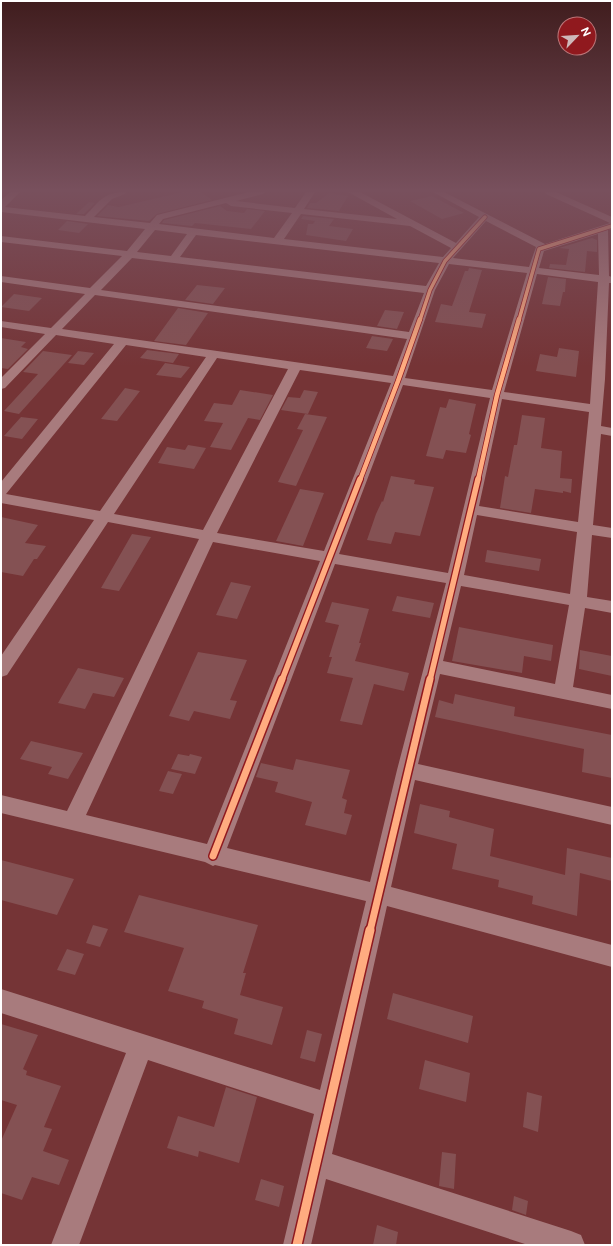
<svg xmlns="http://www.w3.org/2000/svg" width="613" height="1246" viewBox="0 0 613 1246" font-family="'Public Sans',sans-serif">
<rect width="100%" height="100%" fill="#753436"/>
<path fill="#845153" d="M 183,192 L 201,192 L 212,200 L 157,214 L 149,221 L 97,216 L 108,205 L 119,207 Z
M 329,193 L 348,196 L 339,211 L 307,208 L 310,203 L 316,203 Z
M 432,196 L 464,213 L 442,219 L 410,201 Z
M 89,202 L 95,203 L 84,214 L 76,214 Z
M 220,206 L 227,211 L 244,213 L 247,209 L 265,211 L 251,229 L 195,223 L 192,226 L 162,223 L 164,220 Z
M 303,216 L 334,219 L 329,226 L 353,229 L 346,241 L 306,235 L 308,224 L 313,224 L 315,221 L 301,219 Z
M 67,221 L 88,224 L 79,233 L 58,230 Z
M 592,238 L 597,240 L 597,252 L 587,251 L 585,272 L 549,268 L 550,264 L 566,265 L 569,249 L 559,248 Z
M 469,268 L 482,270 L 469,312 L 486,314 L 482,328 L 435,322 L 441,304 L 452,306 L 465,271 L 468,271 Z
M 548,277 L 566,279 L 565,292 L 563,292 L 560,306 L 542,304 Z
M 197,285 L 225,288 L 213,304 L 185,300 Z
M 14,294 L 42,298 L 29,311 L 1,307 Z
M 178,308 L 208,313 L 186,345 L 154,341 Z
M 385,310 L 404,312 L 397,329 L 377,326 Z
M 372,336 L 393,339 L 387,351 L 366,348 Z
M 1,338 L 26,342 L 21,347 L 28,349 L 8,369 L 1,368 Z
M 559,348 L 579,351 L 576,377 L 536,371 L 540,354 L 557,357 Z
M 147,350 L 179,354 L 173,363 L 140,358 Z
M 43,351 L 72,355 L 19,414 L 4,411 L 38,374 L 23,372 Z
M 78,351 L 94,353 L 84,365 L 68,363 Z
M 165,363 L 190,367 L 181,378 L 156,375 Z
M 125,388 L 140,391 L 117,421 L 101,419 Z
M 240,390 L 273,395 L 260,420 L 248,418 L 231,450 L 210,447 L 223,423 L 204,421 L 214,403 L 232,405 Z
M 304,390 L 318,392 L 308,414 L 281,410 L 288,397 L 300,398 Z
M 449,399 L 476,404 L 469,434 L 471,435 L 466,453 L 446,450 L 443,459 L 426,456 L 440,407 L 446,408 Z
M 305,414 L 327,417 L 296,486 L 278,482 L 303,430 L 297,429 Z
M 522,415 L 545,418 L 541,448 L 562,451 L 560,478 L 572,479 L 571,493 L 563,491 L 563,493 L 535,489 L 531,513 L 500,508 L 505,476 L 508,477 L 514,445 L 517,445 Z
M 21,417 L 38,419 L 22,439 L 4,436 Z
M 188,445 L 206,448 L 194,469 L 158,463 L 167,447 L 185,450 Z
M 391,476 L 415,480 L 414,484 L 434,487 L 420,536 L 395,532 L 391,544 L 367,540 L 376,514 L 382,501 L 383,502 Z
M 300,489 L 324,493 L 303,546 L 276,541 Z
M 1,517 L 38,525 L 25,543 L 46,546 L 37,559 L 34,559 L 23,576 L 1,572 Z
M 132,534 L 151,537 L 119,591 L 101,588 Z
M 487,550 L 541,559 L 539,571 L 485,562 Z
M 231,582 L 251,586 L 237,619 L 216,615 Z
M 397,596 L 434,603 L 430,618 L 392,611 Z
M 332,602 L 369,609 L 359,643 L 361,643 L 355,661 L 409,673 L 404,691 L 374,684 L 362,725 L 340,721 L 353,678 L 327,673 L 332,657 L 329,657 L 339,625 L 325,622 Z
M 459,627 L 553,645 L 551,661 L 524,656 L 522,673 L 452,661 Z
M 580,650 L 612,656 L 612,676 L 579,669 Z
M 198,652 L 247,660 L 230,700 L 237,701 L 230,719 L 194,711 L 189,721 L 169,716 Z
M 78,668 L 124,678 L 114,697 L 93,693 L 85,709 L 58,703 Z
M 455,694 L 515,707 L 514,716 L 612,735 L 612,778 L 582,772 L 584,749 L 435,717 L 439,700 L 453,704 Z
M 31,741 L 83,753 L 68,779 L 48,774 L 52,767 L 20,759 Z
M 178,754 L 189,756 L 190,754 L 202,757 L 195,774 L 171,769 Z
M 296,759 L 350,770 L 342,798 L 347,800 L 344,813 L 352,815 L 346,835 L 305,825 L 312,802 L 275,792 L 278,782 L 256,777 L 261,763 L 293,770 Z
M 168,771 L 182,774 L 173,794 L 159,791 Z
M 420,804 L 450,811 L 449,817 L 494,829 L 490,856 L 565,875 L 567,848 L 612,858 L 612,881 L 580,873 L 577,916 L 532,904 L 533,896 L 498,887 L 499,880 L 452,869 L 457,844 L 414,833 Z
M 1,860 L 74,879 L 57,915 L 1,900 Z
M 139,895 L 258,925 L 243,973 L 246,973 L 240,995 L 283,1007 L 272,1045 L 234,1034 L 238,1019 L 202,1008 L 204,1001 L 168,991 L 184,948 L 124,932 Z
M 93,925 L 108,929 L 100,947 L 86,943 Z
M 67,949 L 84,954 L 75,975 L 57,970 Z
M 393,993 L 473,1016 L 468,1043 L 387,1019 Z
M 1,1024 L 38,1035 L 23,1069 L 27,1071 L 26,1075 L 61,1086 L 44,1127 L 52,1129 L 43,1151 L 69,1160 L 59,1185 L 32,1177 L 22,1200 L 1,1193 L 1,1141 L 17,1105 L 1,1100 Z
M 307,1030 L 322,1034 L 315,1062 L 300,1058 Z
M 425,1060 L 470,1073 L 466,1102 L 419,1089 Z
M 226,1087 L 257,1097 L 239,1163 L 199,1151 L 198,1157 L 167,1148 L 178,1116 L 214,1127 Z
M 527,1092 L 542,1096 L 538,1132 L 523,1127 Z
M 442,1152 L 456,1154 L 454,1189 L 439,1186 Z
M 261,1179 L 284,1186 L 279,1207 L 255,1200 Z
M 514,1196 L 528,1201 L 526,1215 L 512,1210 Z
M 377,1225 L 398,1232 L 396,1245 L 373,1245 Z"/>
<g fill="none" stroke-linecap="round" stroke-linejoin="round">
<path fill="#a87b7d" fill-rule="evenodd" d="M 10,192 L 20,192 L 5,207 L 85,216 C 100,201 103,192 126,192 L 125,194 L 112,199 L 94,217 L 150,223 L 157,215 L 249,192 L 265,192 L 263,194 L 236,201 L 295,208 L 306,192 L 315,192 L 304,209 L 397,219 L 348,192 L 360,192 L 456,243 L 479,217 L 433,192 L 444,192 L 545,244 L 610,223 L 546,194 L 545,192 L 556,192 L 612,217 L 612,229 L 608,230 L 609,276 L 612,277 L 612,283 L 609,283 L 605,379 L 601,426 L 612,428 L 612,436 L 601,434 L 593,525 L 612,528 L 612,538 L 592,535 L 587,597 L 612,601 L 612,613 L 585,608 L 573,687 L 612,695 L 612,709 L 440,674 L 418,764 L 612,807 L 612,825 L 415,780 L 391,887 L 612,945 L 612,967 L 387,906 L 332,1154 L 571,1231 L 581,1235 L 585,1245 L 528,1245 L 326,1179 L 311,1245 L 283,1245 L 314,1114 L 148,1060 L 79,1245 L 51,1245 L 126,1053 L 1,1013 L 1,989 L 320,1090 L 366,901 L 215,865 L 213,866 L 205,862 L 1,813 L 1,795 L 67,811 L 199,539 L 108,522 L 7,675 L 1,677 L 1,656 L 94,520 L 1,503 L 1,482 L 114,344 L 56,335 L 5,388 L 1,389 L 1,378 L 45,334 L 1,327 L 1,321 L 51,328 L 85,294 L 1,282 L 1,276 L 90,288 L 122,256 L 1,242 L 1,236 L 127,251 L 145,229 L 1,212 L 1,200 ZM 226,203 L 231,206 L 292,213 L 274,238 L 159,224 L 163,219 ZM 301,214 L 410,226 L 451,248 L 443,257 L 284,239 ZM 486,221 L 536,247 L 529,267 L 453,258 ZM 155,230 L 187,234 L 171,256 L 137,252 ZM 598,234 L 599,275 L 539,268 L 544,251 ZM 196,235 L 439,263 L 426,286 L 180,257 ZM 132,258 L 424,293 L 409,332 L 101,290 ZM 449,264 L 527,273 L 492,390 L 405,378 L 435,290 ZM 537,274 L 598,282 L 590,404 L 504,392 ZM 95,295 L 407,339 L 393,376 L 62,329 ZM 126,345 L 206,357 L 100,511 L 6,494 ZM 217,358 L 288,369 L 203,530 L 114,514 ZM 300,370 L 391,383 L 324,551 L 217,533 ZM 403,385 L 490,398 L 448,573 L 339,554 ZM 502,399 L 589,412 L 578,522 L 479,506 ZM 477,515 L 577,532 L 570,594 L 464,575 ZM 213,542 L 320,561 L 207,844 L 86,815 ZM 335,564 L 446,583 L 397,770 L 370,882 L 227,848 ZM 461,586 L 569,605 L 555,684 L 443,661 Z"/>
<g stroke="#90191e" stroke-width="5">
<path id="cycleway-far4" d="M 420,320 L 430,290 L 445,261 L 485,217
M 519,320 L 539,249 L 612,226"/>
</g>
<g stroke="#90191e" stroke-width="6">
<path id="cycleway-far3" d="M 360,480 L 398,381 L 420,319
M 478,480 L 497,395 L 519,319"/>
</g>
<g stroke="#90191e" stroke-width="8">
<path id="cycleway-far2" d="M 282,680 L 360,479
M 430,680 L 478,479"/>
</g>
<g stroke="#90191e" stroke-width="10">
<path id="cycleway-far1" d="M 213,856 L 282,679
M 370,931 L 430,679"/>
</g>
<g stroke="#90191e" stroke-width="12">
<path id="cycleway" d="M 297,1245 L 370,930"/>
</g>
<use href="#cycleway-far4" stroke="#ffac80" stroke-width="3.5"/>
<use href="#cycleway-far3" stroke="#ffac80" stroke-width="4.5"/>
<use href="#cycleway-far2" stroke="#ffac80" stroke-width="5.5"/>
<use href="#cycleway-far1" stroke="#ffac80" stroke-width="7"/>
<use href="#cycleway" stroke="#ffac80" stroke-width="9"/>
</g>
<linearGradient id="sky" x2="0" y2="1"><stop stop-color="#401d1e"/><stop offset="0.52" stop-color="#78505d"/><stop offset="1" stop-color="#78505d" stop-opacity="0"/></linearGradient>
<rect width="613" height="366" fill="url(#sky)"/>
<rect width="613" height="1246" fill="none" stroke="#ffffff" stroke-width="4"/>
<g transform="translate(577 36) rotate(65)"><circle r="19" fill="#90191e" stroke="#bc7578"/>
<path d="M0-3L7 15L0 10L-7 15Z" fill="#cfb8b9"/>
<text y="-6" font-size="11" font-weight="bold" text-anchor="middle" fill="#ffffff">N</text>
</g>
</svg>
